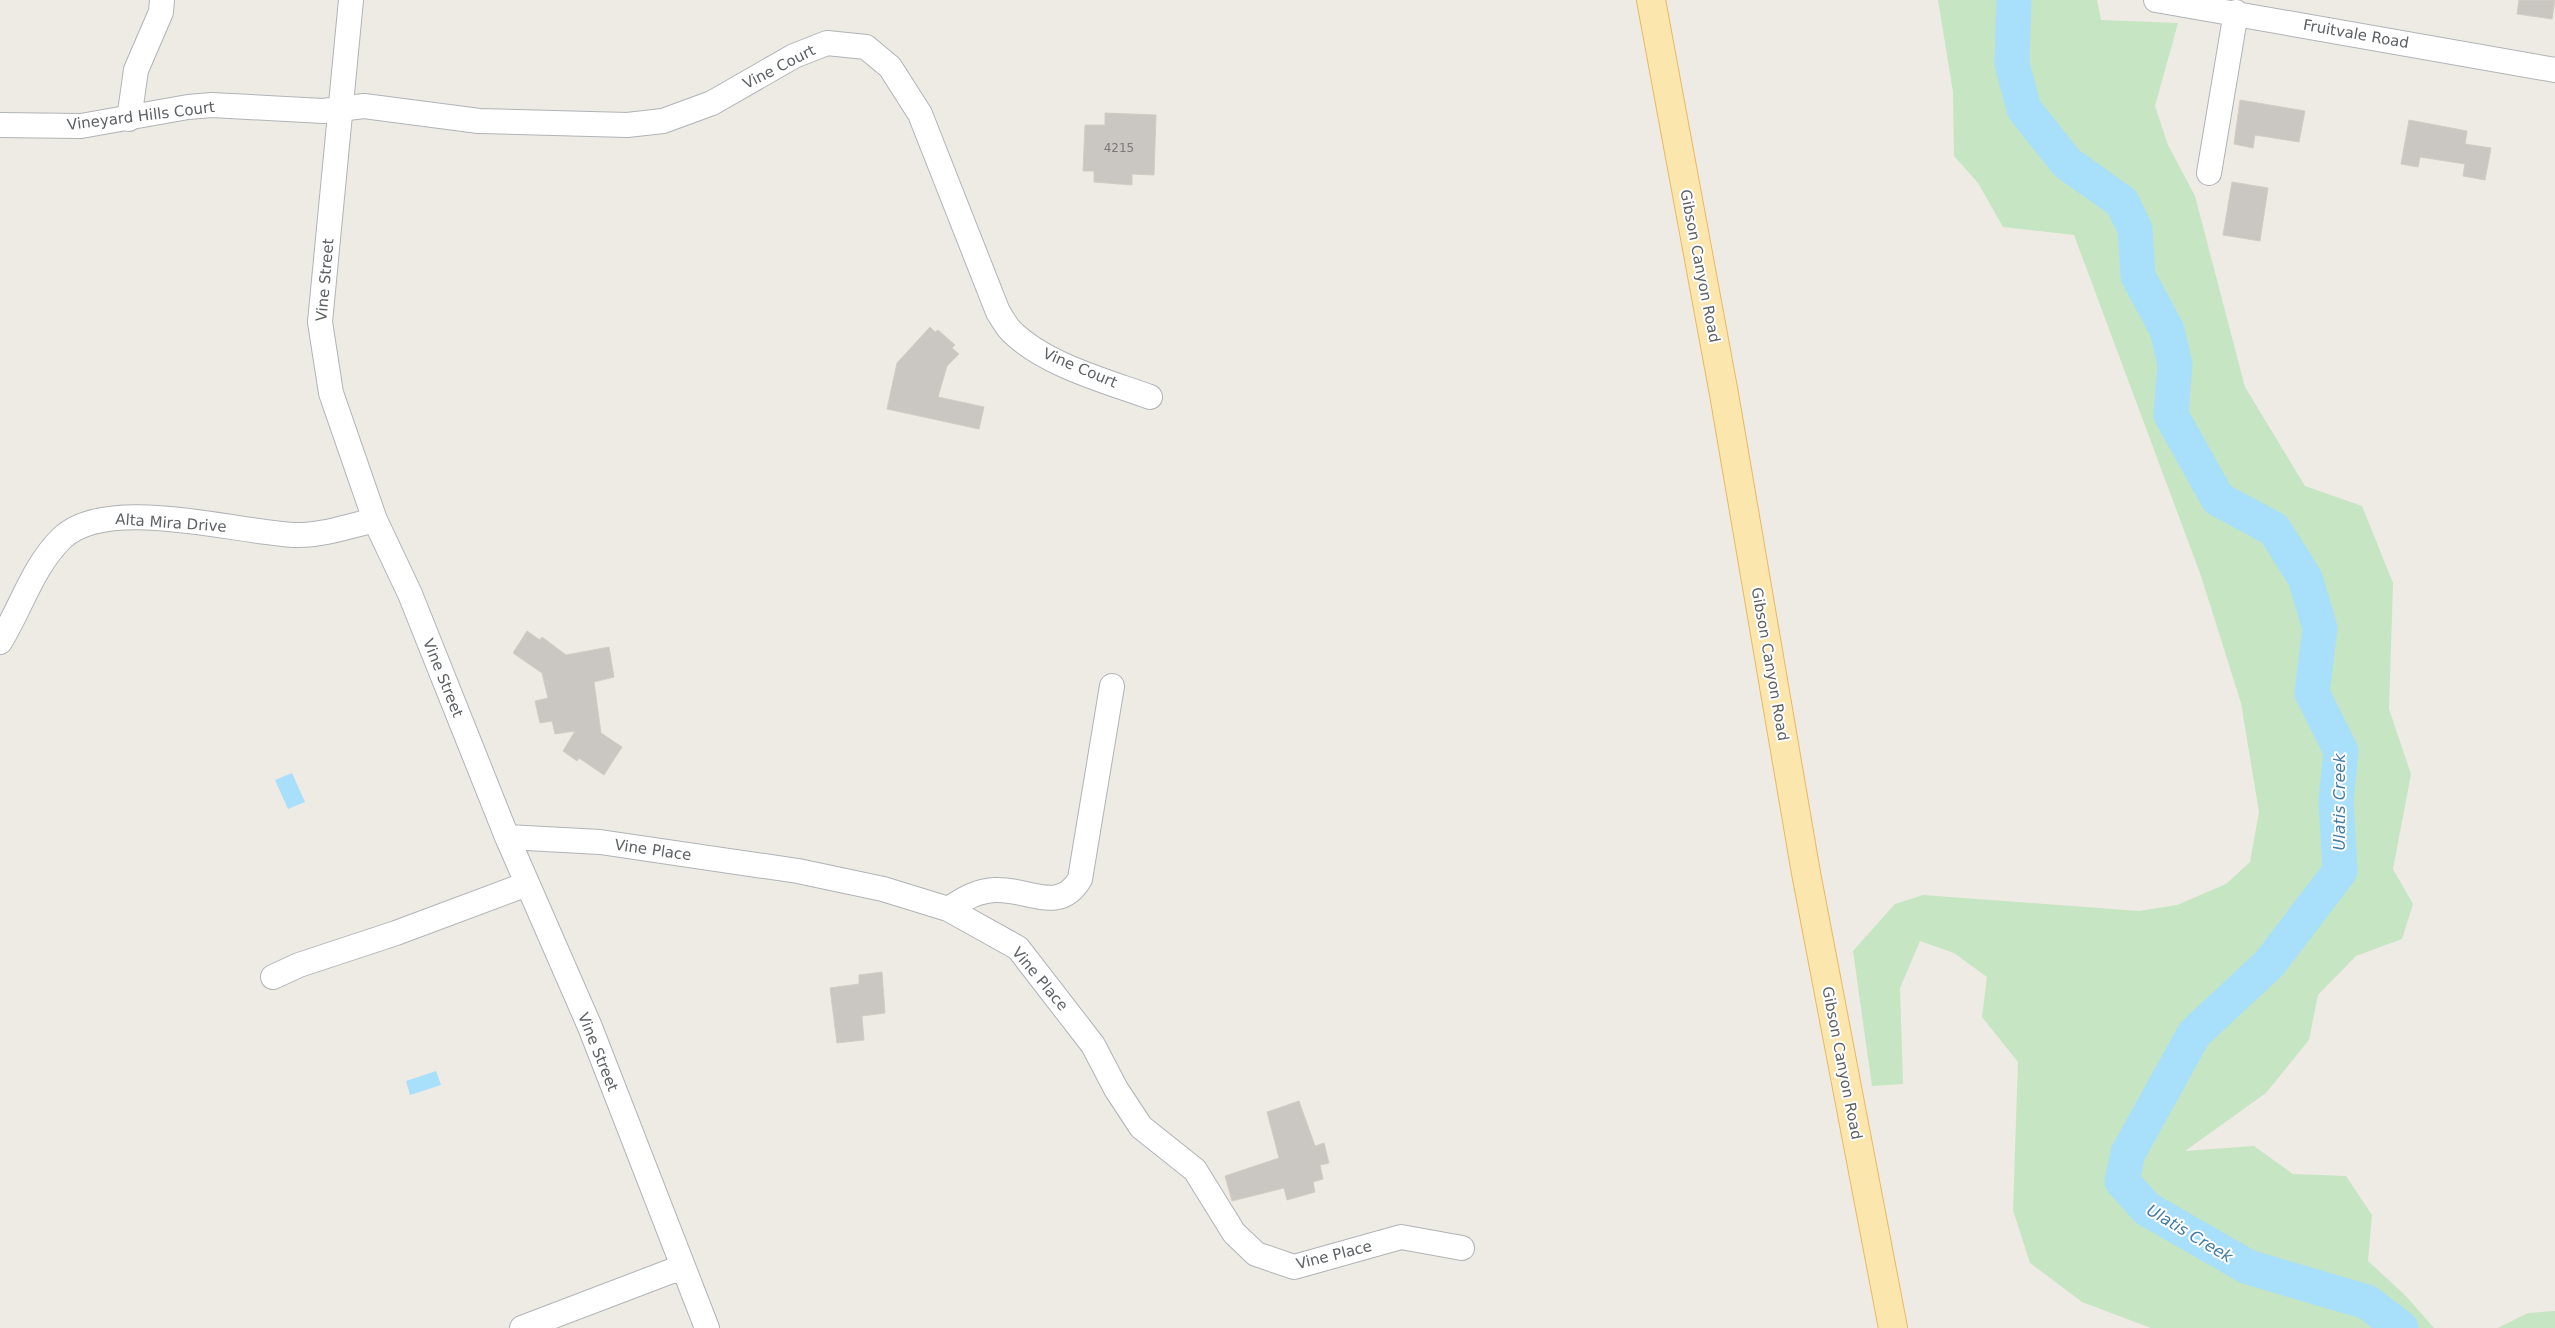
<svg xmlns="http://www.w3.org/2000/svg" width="2555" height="1328" viewBox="0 0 2555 1328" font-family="'DejaVu Sans',sans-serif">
<rect width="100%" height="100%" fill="#eeebe5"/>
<path fill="#c6e5c2" d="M 1938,0 L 2097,0 L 2101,20 L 2178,23 L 2155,106 L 2168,145 L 2195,196 L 2245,387 L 2305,486 L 2362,506 L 2393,583 L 2389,709 L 2411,774 L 2393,869 L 2413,904 L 2402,939 L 2356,956 L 2318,995 L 2309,1040 L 2266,1093 L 2185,1151 L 2254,1146 L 2293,1174 L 2346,1176 L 2372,1215 L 2368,1261 L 2405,1295 L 2434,1328 L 2151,1328 L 2082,1302 L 2030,1263 L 2013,1210 L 2018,1062 L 1982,1017 L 1987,977 L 1954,953 L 1920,941 L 1900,988 L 1903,1084 L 1872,1086 L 1853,951 L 1895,904 L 1923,895 L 2139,911 L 2177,905 L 2226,884 L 2250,862 L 2259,812 L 2241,703 L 2201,576 L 2074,235 L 2003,227 L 1978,183 L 1954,156 L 1953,92 Z
M 2555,1311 L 2555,1328 L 2498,1328 L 2528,1313 Z"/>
<path fill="#a8dffb" d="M 292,773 L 305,802 L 288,809 L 275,780 Z
M 436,1071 L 441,1085 L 410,1095 L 406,1081 Z"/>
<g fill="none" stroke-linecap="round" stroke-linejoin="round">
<path stroke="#a8dffb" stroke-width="35" d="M 2014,0 L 2012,64 L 2024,109 L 2067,163 L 2122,202 L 2135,229 L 2138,276 L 2167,330 L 2175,364 L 2171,415 L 2218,499 L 2274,529 L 2305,578 L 2320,628 L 2312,693 L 2341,751 L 2336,800 L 2340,871 L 2270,963 L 2194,1034 L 2128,1153 L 2122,1181 L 2147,1209 L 2248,1267 L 2367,1302 L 2401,1328"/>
</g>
<path fill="#cac6c1" stroke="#d3ccc3" d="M 2519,0 L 2555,0 L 2552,19 L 2517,14 Z
M 2240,100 L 2305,111 L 2299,142 L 2255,135 L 2253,148 L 2234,144 Z
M 1105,113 L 1156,115 L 1154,175 L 1132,174 L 1132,185 L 1094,182 L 1094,171 L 1083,171 L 1085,125 L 1105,125 Z
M 2409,120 L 2467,131 L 2465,144 L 2491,148 L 2485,180 L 2463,176 L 2465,164 L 2420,157 L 2418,167 L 2401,164 Z
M 2232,182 L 2268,188 L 2260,241 L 2223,235 Z
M 930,327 L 935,332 L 938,330 L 955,345 L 952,348 L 959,354 L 947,366 L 938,397 L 984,407 L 979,429 L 887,409 L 897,363 Z
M 527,631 L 540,640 L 542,637 L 566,655 L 609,647 L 614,677 L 594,682 L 601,733 L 622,747 L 604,775 L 579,758 L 577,761 L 563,751 L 575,731 L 555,734 L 552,721 L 540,723 L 535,701 L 548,698 L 542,673 L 513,653 Z
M 882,972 L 885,1013 L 862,1016 L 864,1040 L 837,1043 L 830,988 L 859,984 L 859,975 Z
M 1299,1101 L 1315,1146 L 1324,1143 L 1329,1163 L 1320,1165 L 1323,1179 L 1313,1182 L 1315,1192 L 1287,1200 L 1284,1188 L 1232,1201 L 1225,1176 L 1279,1158 L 1267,1112 Z"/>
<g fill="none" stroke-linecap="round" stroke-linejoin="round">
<g stroke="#b0b3b6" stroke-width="26">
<path id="minor" d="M 351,0 L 320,322 L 331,393 L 375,520 L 410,594 L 507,837 L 590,1027 L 707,1328
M 2156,0 L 2555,70
M 129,119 L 136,70 L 161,12 L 162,0
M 0,125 L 81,126 L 188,107 L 212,105 L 323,111 L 364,106 L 479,121 L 627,125 L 663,121 L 712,103 L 794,56 L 827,43 L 866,47 L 890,67 L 920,114 L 998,312 C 1002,318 1006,326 1011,331 C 1045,365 1106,381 1150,397
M 2209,173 L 2236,12
M 0,642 C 21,608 33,566 62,538 C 108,494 237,533 297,535 C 324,535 350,526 375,520
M 507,837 L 600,842 L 798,871 L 883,889 L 948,909 L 1018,948 L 1093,1045 L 1116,1089 L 1141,1127 L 1195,1170 L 1234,1233 L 1256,1254 L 1294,1267 L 1401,1237 L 1462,1248
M 948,909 C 964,899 976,891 995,890 C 1028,888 1059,915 1080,879 L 1112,686
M 273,977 L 299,965 L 396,933 L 527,884
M 522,1328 L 682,1267"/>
</g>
<g stroke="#ebb761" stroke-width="30">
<path id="major" d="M 1651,0 L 1724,394 L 1806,873 L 1893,1328"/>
</g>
<use href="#minor" stroke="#fff" stroke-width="24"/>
<use href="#major" stroke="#fbe7ad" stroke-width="28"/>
</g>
<g text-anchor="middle" stroke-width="4" stroke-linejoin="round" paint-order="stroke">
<g font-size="12" fill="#787a7b">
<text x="1119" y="152">4215</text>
</g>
<g font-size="15" fill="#5d6164" stroke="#fff">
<text transform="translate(2356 34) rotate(10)" y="5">Fruitvale Road</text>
<text transform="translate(779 67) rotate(-27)" y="5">Vine Court</text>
<text transform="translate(141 116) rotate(-7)" y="5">Vineyard Hills Court</text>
<text transform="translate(1700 266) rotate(79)" y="5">Gibson Canyon Road</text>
<text transform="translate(325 280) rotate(-85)" y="5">Vine Street</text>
<text transform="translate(1080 368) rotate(23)" y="5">Vine Court</text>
<text transform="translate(171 523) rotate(4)" y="5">Alta Mira Drive</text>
<text transform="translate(1770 664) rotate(80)" y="5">Gibson Canyon Road</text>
<text transform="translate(443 678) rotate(68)" y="5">Vine Street</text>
<text transform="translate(653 850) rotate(8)" y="5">Vine Place</text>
<text transform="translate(1040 979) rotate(50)" y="5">Vine Place</text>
<text transform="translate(598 1052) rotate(68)" y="5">Vine Street</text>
<text transform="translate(1842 1063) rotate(79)" y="5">Gibson Canyon Road</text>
<text transform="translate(1334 1255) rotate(-14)" y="5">Vine Place</text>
</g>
<g font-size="16" font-style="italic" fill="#427ba4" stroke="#fff">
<text transform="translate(2339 802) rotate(-90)" y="6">Ulatis Creek</text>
<text transform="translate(2190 1233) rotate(31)" y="6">Ulatis Creek</text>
</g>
</g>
</svg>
